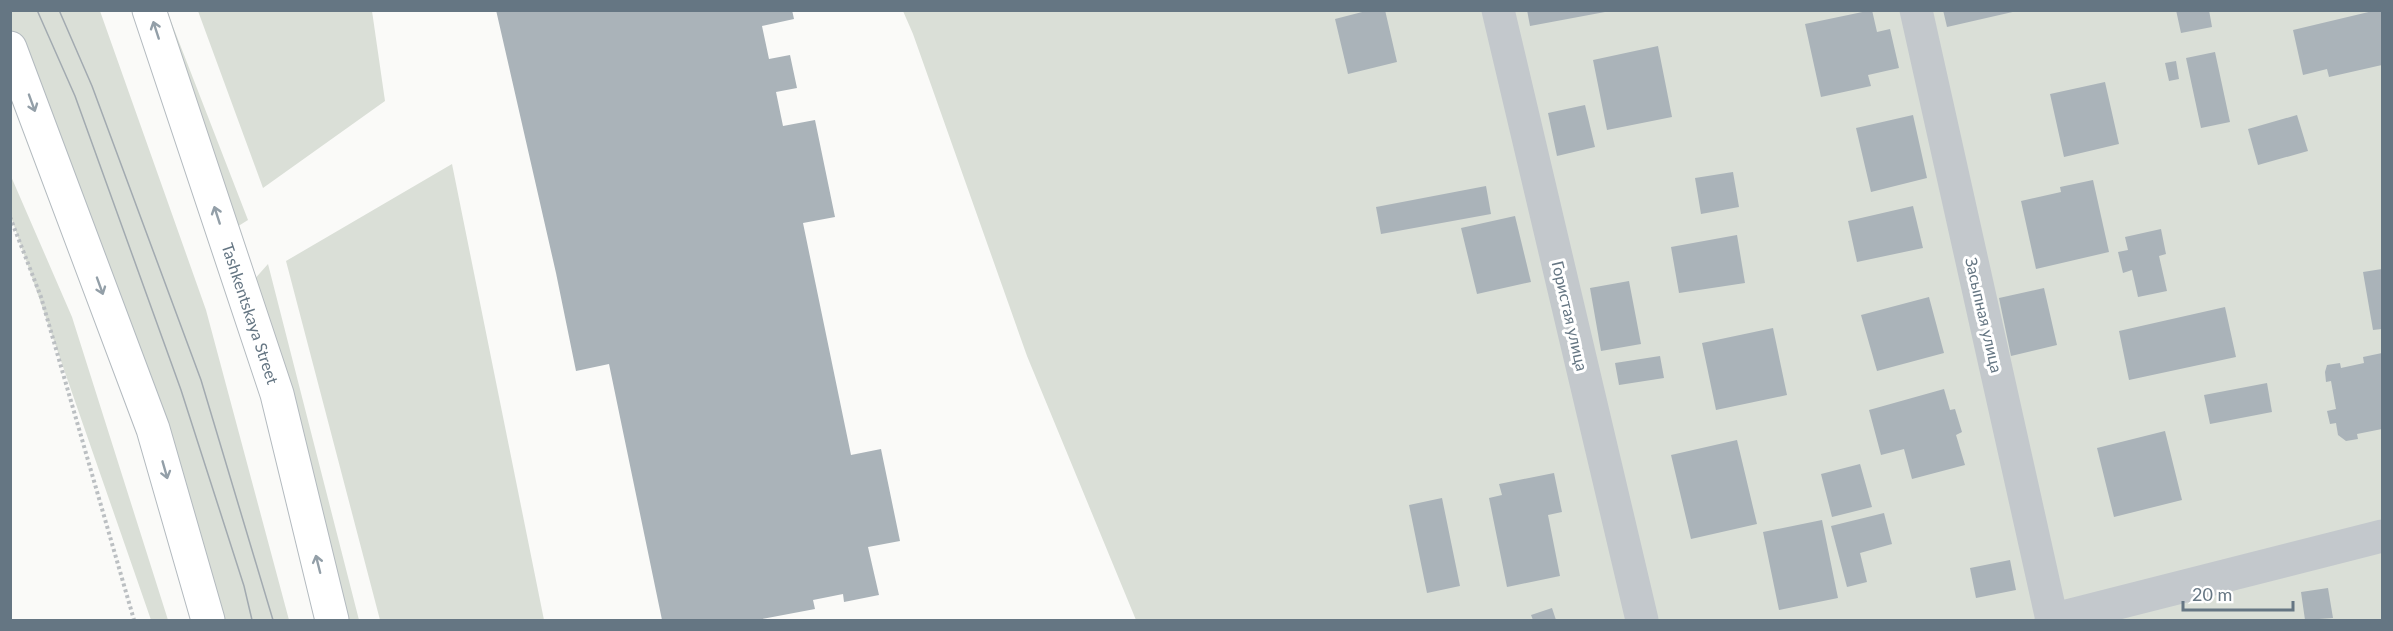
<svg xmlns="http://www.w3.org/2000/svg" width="2393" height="631" viewBox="0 0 2393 631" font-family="Lato,sans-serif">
<rect width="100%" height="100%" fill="#fafaf8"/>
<path fill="#dadfd7" d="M 10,11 L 100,11 L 206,310 L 289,620 L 217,620 L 205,573 L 82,193 L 11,34 Z
M 148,11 L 167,11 L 248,220 L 224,235 Z
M 198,11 L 372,11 L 385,101 L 263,188 Z
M 903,11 L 2382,11 L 2382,620 L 1136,620 L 1027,356 L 913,34 Z
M 452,164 L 544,620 L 380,620 L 286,261 Z
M 10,174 L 72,317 L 168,620 L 151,620 L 11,217 Z
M 268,264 L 359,620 L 340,620 L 253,281 Z"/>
<path fill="#aab3b9" d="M 496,10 L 792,10 L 794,19 L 762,26 L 769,59 L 790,55 L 797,88 L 776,92 L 783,126 L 815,120 L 835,217 L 803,223 L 851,455 L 881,449 L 900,541 L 868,547 L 879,595 L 844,602 L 843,594 L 813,600 L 815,609 L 757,620 L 723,620 L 723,619 L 662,620 L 609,364 L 576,371 L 556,273 Z
M 1370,10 L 1385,10 L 1397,62 L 1348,74 L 1335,19 Z
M 1527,10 L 1605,10 L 1605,12 L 1530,26 Z
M 1872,10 L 1877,32 L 1890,29 L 1899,68 L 1868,75 L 1871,86 L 1821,97 L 1805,24 Z
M 1943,10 L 2017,10 L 2017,11 L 1947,27 Z
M 2176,10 L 2209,10 L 2212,27 L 2181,33 Z
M 2377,10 L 2382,10 L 2382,65 L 2329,77 L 2327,69 L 2303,75 L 2293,30 Z
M 1658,46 L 1672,117 L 1607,130 L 1593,60 Z
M 2215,52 L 2230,122 L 2201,128 L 2186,58 Z
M 2176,61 L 2179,79 L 2169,81 L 2165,63 Z
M 2105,82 L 2119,144 L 2064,157 L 2050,94 Z
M 1585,105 L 1595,147 L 1557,156 L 1548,113 Z
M 1913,115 L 1927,178 L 1871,192 L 1856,128 Z
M 2297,115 L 2308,151 L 2258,165 L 2248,129 Z
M 1733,172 L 1739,207 L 1701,214 L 1695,178 Z
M 2093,180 L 2109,252 L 2036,269 L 2021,201 L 2061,192 L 2060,187 Z
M 1486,186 L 1491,214 L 1381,234 L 1376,207 Z
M 1913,206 L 1923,248 L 1857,262 L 1848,221 Z
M 1515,216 L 1531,282 L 1477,294 L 1461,228 Z
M 2161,229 L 2166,254 L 2159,256 L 2167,291 L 2138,297 L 2132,270 L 2123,273 L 2118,252 L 2128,250 L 2125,237 Z
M 1737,235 L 1745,283 L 1679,293 L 1671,247 Z
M 2382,269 L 2382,329 L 2373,330 L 2363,272 Z
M 1629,281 L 1641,344 L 1601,351 L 1590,288 Z
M 2044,288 L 2057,345 L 2011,356 L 1999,298 Z
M 1929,297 L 1944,353 L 1877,371 L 1861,315 Z
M 2225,307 L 2236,357 L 2129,380 L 2119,331 Z
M 1773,328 L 1787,395 L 1716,410 L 1702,343 Z
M 2382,353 L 2382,429 L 2357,434 L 2358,439 L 2346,441 L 2338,435 L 2336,423 L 2330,424 L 2327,411 L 2336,409 L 2331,381 L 2326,382 L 2325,372 L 2327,365 L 2340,363 L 2341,368 L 2364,363 L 2363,357 Z
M 1660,356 L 1664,378 L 1619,385 L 1615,363 Z
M 2267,383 L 2272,412 L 2210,424 L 2204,395 Z
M 1944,389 L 1950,410 L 1955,409 L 1962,432 L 1956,435 L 1965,465 L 1912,479 L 1904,449 L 1881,455 L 1869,410 Z
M 2165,431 L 2182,500 L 2114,517 L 2097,448 Z
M 1737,440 L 1757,524 L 1691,539 L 1671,455 Z
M 1860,464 L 1872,507 L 1832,517 L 1821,474 Z
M 1554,473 L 1562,512 L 1548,515 L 1560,576 L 1507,587 L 1489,498 L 1502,495 L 1499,484 Z
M 1442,498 L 1460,586 L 1427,593 L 1409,505 Z
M 1884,513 L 1892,544 L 1860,553 L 1867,582 L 1847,587 L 1831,526 Z
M 1822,520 L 1838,598 L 1779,610 L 1763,532 Z
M 2010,560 L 2016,590 L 1976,598 L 1970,568 Z
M 2328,588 L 2333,618 L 2305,620 L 2301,592 Z
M 1552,608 L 1556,620 L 1533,620 L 1531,615 Z"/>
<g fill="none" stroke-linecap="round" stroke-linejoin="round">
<g stroke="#b3babf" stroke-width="35">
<g id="secondary">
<path id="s1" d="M 149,10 L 277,394 L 332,620"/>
<path d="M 10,48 L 153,429 L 208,620"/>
</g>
</g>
<path stroke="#bbbfc2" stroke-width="4" stroke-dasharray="3 3" stroke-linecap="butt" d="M 10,217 L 41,297 L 134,620"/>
<path stroke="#c3c8cc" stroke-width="33" d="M 1498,10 L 1642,620
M 1916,10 L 2052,620
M 2051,620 L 2382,536"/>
<use href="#secondary" stroke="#fff" stroke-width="33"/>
<path stroke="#a2aab0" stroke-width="1.5" d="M 37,10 L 75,96 L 181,390 L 244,586 L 252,620
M 59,10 L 92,86 L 201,380 L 273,620"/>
</g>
<defs><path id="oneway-shaft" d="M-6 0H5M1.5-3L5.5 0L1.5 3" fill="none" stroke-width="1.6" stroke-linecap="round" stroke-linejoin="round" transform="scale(1.5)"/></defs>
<g stroke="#939fa8">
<use href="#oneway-shaft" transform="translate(156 30) rotate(-108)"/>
<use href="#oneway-shaft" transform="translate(32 103) rotate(70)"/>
<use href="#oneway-shaft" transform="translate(217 215) rotate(-108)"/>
<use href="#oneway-shaft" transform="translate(100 286) rotate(70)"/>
<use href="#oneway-shaft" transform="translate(165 470) rotate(74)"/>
<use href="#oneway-shaft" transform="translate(318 564) rotate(-104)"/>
</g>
<g text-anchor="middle" stroke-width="6" stroke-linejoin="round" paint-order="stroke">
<g font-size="16" fill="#657683" stroke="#fff">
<text dy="6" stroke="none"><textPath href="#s1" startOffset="320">Tashkentskaya Street</textPath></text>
<text transform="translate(1984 315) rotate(77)" y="6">Засыпная улица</text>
<text transform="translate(1570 316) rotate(77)" y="6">Гористая улица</text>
</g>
</g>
<rect width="2393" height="631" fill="none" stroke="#657683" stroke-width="24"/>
<path d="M2183 601v9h110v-9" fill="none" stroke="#657683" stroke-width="3"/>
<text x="2192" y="601" font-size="18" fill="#657683" stroke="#ffffff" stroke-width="4.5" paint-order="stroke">20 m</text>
</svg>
